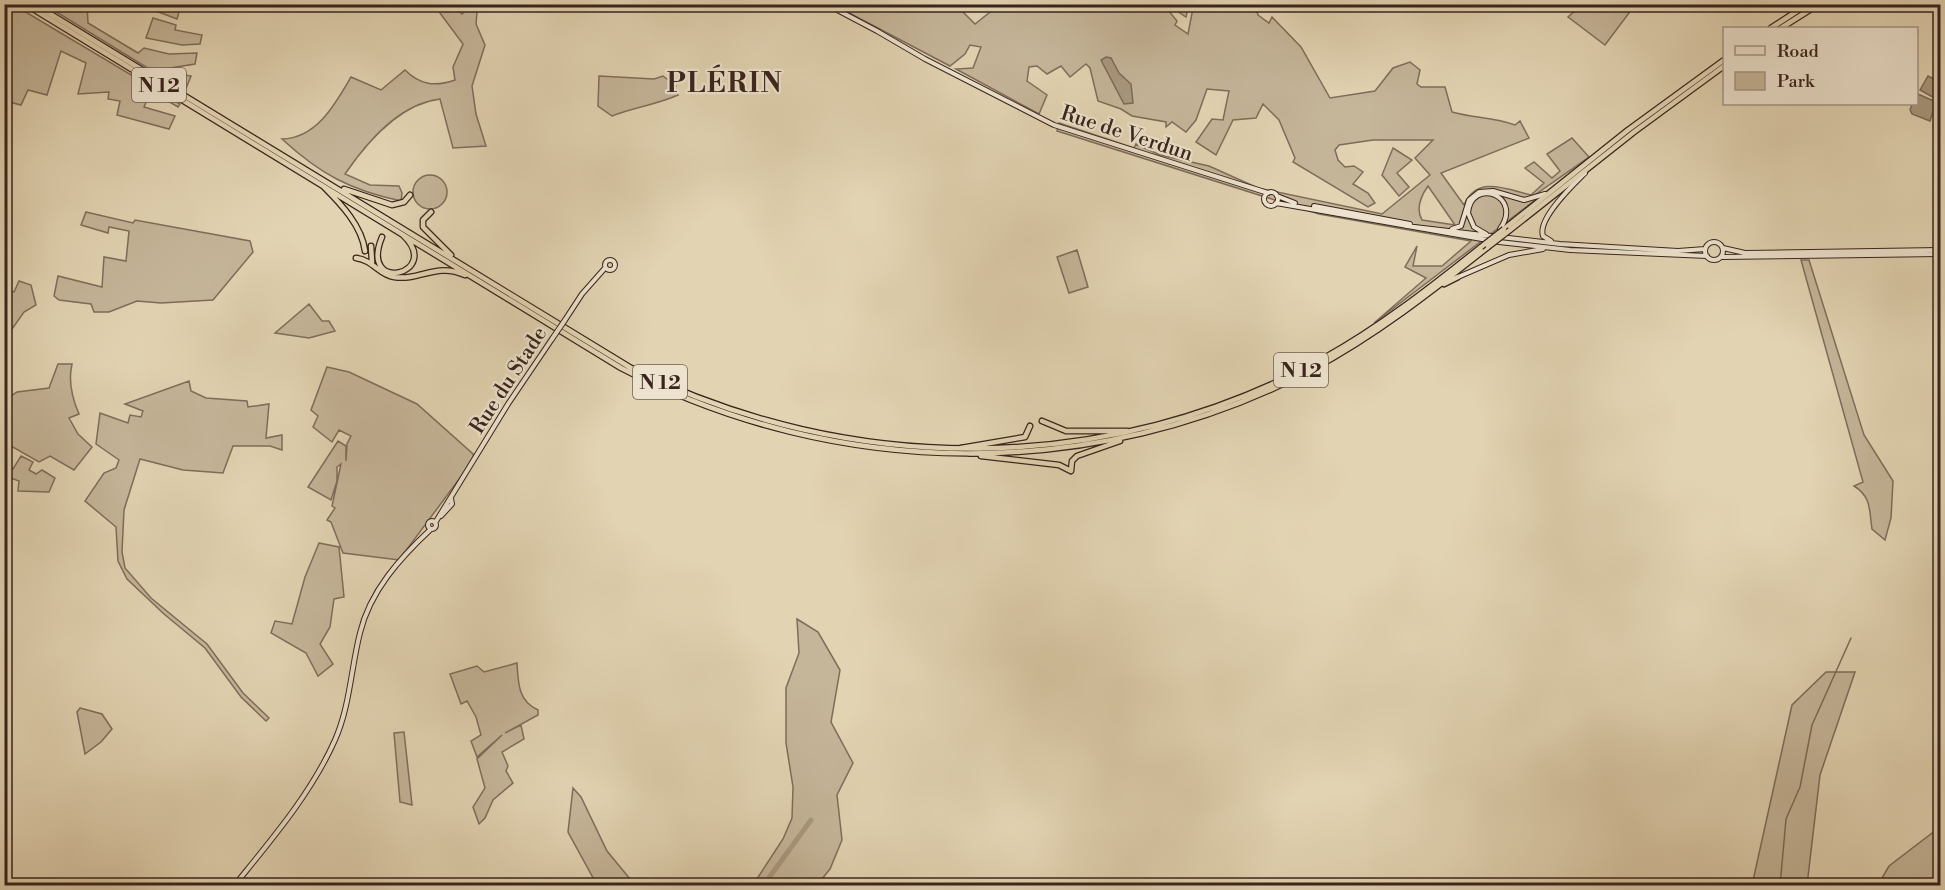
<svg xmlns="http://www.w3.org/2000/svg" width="1945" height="890" viewBox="0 0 1945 890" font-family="'Libre Bodoni',serif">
<rect width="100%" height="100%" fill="#e2d3b2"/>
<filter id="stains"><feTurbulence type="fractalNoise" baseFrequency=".00333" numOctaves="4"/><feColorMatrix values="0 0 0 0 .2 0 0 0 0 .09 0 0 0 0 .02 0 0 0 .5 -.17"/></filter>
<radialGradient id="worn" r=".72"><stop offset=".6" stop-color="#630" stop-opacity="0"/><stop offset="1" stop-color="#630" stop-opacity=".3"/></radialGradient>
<path fill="#c5b599" stroke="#7f6c5b" stroke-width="1.5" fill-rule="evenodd" d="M 1180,4 L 1276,5 L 1274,8 L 1257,12 L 1258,15 L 1269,23 L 1272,17 L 1301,47 L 1330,98 L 1375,91 L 1393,68 L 1410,62 L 1420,70 L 1417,84 L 1421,87 L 1445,87 L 1452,112 C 1473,118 1494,117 1515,125 L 1520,121 L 1529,138 L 1441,173 L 1464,205 C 1477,175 1506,189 1531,195 L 1544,183 L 1525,168 L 1534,162 L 1552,178 L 1560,171 L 1547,154 L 1572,138 L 1589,157 L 1532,197 L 1534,201 L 1374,323 L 1426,278 L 1405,267 L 1417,246 L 1413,266 L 1442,266 L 1471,241 L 1319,214 L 1057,131 L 1059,123 L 1134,148 L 1136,144 L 1160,155 L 1209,166 L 1258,188 L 1382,214 L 1430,175 L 1415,158 L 1433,140 L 1373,140 L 1339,145 L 1335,150 L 1338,160 L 1345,167 L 1354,166 L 1363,172 L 1353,184 L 1368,193 L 1375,203 L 1368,207 L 1293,162 L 1295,158 L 1279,120 L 1263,104 L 1256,118 L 1233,120 L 1216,155 L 1196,142 L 1212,119 L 1223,120 L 1229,91 L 1207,89 L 1196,120 L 1186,132 L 1172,122 L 1166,127 L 1166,122 L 1132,116 L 1121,109 L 1098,101 L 1090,68 L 1086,64 L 1070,77 L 1061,66 L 1047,74 L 1037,66 L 1029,67 L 1027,81 L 1047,95 L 1039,114 L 956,69 L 973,68 L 981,47 L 970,45 L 965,54 L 950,66 L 834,5 L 960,5 L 959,8 L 975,24 L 999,5 L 1164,5 L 1177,21 L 1175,25 L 1188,34 L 1193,8 L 1188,8 L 1186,17 L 1171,7 L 1178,8 ZM 1428,186 L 1455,225 L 1422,220 C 1415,208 1421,196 1428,186 Z
M 4,5 L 14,5 L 180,104 L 178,107 L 151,91 L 144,107 L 175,116 L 169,129 L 117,115 L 120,101 L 108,99 L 109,92 L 78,94 L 86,63 L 61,51 L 47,95 L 28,90 L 21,105 L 9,102 L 7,125 L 5,125 Z
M 45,5 L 87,5 L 88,23 L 138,53 L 144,48 L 169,54 L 197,53 L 195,64 L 170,68 L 172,73 L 191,76 L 185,91 Z
M 140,5 L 181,4 L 181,5 L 177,19 Z
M 434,5 L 451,5 L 462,14 L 470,6 L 477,12 L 476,24 L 485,45 L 472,86 L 476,114 L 486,146 L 453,148 L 440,99 C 399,104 367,142 345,174 L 370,185 L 399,186 L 402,193 L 401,201 C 350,190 320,174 282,139 C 317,138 335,104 351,77 L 381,90 L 405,70 C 420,85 435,87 455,80 L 453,67 L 463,44 Z
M 1581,5 L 1581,4 L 1635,5 L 1605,45 L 1568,17 Z
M 153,18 L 176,25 L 175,30 L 202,35 L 200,44 L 182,45 L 146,38 Z
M 599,76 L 654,79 L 663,76 L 676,86 L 675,88 L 678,95 C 656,105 634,107 612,116 L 598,106 Z
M 1393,148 L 1412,160 L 1397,173 L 1409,187 L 1399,196 L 1382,175 Z
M413 192a17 17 0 1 1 34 0a17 17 0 1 1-34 0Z
M 86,212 L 133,223 L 135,220 L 250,241 L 253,252 L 213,300 L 161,303 L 137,301 L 109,312 L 94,312 L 91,304 L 59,300 L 54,296 L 58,276 L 102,287 L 104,257 L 126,261 L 129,231 L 109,227 L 108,233 L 81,225 Z
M 1077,250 L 1088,287 L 1069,293 L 1057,257 Z
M 1801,260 L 1809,260 L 1864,435 L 1893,481 L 1891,518 L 1885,540 L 1872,529 C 1869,511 1872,497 1854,486 L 1863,482 Z
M 19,281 L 31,285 L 36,305 L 24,312 L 5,339 L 5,290 L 14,292 Z
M 309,304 L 322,321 L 329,321 L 335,331 L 309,338 L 275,333 Z
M 58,364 L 72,364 C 68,381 72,398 79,414 L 69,418 L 78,434 L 92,447 L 74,470 L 50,456 L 39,462 L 9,445 L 11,440 L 5,431 L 5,400 L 17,392 L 49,388 Z
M 327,367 L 349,372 L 417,404 L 473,454 L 474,459 L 399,560 L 343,553 L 331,522 L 327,520 L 335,508 L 332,506 L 341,464 L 337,467 L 337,481 L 331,500 L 308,487 L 338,441 L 346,446 L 346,461 L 347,444 L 351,436 L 339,430 L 332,442 L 313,427 L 318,416 L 311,410 Z
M 189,381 L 191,391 L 206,398 L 247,401 L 248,407 L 269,404 L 266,438 L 282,435 L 282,450 L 270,446 L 233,446 L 223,473 L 183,470 L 140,459 L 124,510 L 122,552 L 125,568 L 151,598 L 207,644 L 243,693 L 269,718 L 266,721 L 241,697 L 205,648 L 164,614 L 127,579 L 118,561 L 116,527 L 85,501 L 104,473 L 116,468 L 119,460 L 96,444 L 100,413 L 128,423 L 130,415 L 141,417 L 143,411 L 125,404 Z
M 21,456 L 33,462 L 29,470 L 36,474 L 42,470 L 55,478 L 49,492 L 18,491 L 19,481 L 5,476 L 5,465 L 13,469 Z
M 319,543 L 339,547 L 344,597 L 334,599 L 330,627 L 320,644 L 333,664 L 318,676 L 306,653 L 271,633 L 275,621 L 292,624 L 305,577 Z
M 797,619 L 818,632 L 840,670 L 831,722 L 853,763 L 837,795 L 842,840 L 830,869 L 817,885 L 753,885 L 783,839 L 792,818 L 793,787 L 786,743 L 786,688 L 799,653 Z
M 517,663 C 518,682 518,701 538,710 L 538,715 L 505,733 L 521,725 L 524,739 L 502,752 L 508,766 L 506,771 L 513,783 L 493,800 L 485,818 L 479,824 L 473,807 L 485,788 L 477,759 L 502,735 L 477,757 L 471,741 L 481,735 L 476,717 L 467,701 L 461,704 L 450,674 L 477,666 L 484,672 Z
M 1826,672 L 1855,672 L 1820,775 L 1807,885 L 1752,885 L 1792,705 Z
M 80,708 L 102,714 L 112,729 L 101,742 L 85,754 L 77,712 Z
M 404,732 L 412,805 L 400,802 L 394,733 Z
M 573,788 L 581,797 L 607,851 L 635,885 L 597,885 L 568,832 Z
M 1940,827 L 1940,885 L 1878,885 L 1889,866 Z"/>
<path fill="#a9987f" stroke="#7c6a58" stroke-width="1.5" d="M 1106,57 L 1111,58 L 1119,73 L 1131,84 L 1133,103 L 1124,104 L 1101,60 Z
M 1928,76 L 1940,82 L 1940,98 L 1938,100 L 1920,90 Z
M 1918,94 L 1936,102 L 1930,121 L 1912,114 L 1910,110 L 1912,104 L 1916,104 Z"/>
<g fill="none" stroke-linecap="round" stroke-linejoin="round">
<path stroke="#7c6a58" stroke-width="1.5" d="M 1780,886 L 1786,819 L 1800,787 L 1812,725 L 1851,638"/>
<path stroke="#a9987f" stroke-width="5" d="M 763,886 L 811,820"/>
<g stroke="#39241d" stroke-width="6">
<path id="secondary" d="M 826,4 L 879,32
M 877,31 L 925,59 L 1054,125 L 1268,193
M1264 199a7 7 0 1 1 14 0a7 7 0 1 1-14 0Z
M 1277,196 L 1295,203
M 1276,203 L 1499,242 L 1570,250 L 1707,256
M 1314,206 L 1410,224
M 1406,226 L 1560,244 L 1678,251 L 1705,249
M 1452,229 L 1461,226 L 1469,200 L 1479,192 L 1493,191 L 1524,200 L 1545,194
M 1486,234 L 1474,227 L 1468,213 C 1471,177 1524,195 1500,229
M 1551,241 L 1543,236 C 1537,219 1573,185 1585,173
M1705 251a9 9 0 1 1 18 0a9 9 0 1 1-18 0Z
M 1723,248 L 1745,253 L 1940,250
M 1721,257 L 1940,254
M605 265a5 5 0 1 1 10 0a5 5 0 1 1-10 0Z
M 1458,277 L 1509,255 L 1543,249
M 565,320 L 582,294 L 605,268
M 441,516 L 452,504 L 451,498
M428 525a4 4 0 1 1 8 0a4 4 0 1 1-8 0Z
M 435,523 L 508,404 L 552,339
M 234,886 C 271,840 311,794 335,740 C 350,706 351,668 360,633 C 370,591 400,558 431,529"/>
</g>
<g stroke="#39241d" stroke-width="7">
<path id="trunk" d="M 25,4 L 621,368 C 836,480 1096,483 1311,370 C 1375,336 1431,292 1488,247
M 34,4 L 631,368 C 850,477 1109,477 1324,358 C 1380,327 1431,287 1481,247
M 1771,28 L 1808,4
M 1781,28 L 1819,4
M 324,187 C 341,204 362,226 365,251
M 344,189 L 392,205 L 404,202 L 410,195
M 431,212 L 423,220 L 423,227 L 451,255
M 1504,229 L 1628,130 L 1724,60
M 1510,230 L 1634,132 L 1724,66
M 382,237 C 358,295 444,274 403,235
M 371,246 L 372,262
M 356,258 C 373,260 379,275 394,277 C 421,281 436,262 465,275
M 1444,284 L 1458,277
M 1042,421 L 1066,431 L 1127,431
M 961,448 L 1025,437 L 1030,426
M 981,456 L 1059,465 L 1071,471 L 1072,461 L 1077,456 L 1120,441"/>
</g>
<use href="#secondary" stroke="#ece2cd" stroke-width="4"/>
<use href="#trunk" stroke="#e2d3b2" stroke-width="4.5"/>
<g stroke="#39241d" stroke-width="6" stroke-linecap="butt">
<path id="secondary-bridge" d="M 552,339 L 565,320"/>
</g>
<g stroke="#39241d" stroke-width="7" stroke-linecap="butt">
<path id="trunk-bridge" d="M 1481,247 L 1504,229
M 1488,247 L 1510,230"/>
</g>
<use href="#secondary-bridge" stroke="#ece2cd" stroke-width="4"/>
<use href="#trunk-bridge" stroke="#e2d3b2" stroke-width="4.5"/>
</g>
<g text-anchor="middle" stroke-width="4.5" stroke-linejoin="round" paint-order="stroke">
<g fill="#ece2cd" stroke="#6f5d52" stroke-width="1.5">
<rect x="132" y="68" width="54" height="34" rx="4.5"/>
<rect x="1274" y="353" width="54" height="34" rx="4.5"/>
<rect x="633" y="365" width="54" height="34" rx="4.5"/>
</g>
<g font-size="20" font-weight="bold" fill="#39241d">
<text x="159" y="92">N 12</text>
<text x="1301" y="377">N 12</text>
<text x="660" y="389">N 12</text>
</g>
<g font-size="21" fill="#39241d" stroke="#ece2cd">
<text transform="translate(1127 133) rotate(18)" y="7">Rue de Verdun</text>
<text transform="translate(508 380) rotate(-57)" y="7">Rue du Stade</text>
</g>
<g font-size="27" font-weight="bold" letter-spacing="1.5" fill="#39241d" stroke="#ece2cd">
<text x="725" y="92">PLÉRIN</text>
</g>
</g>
<rect width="1945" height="890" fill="none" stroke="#e2d3b2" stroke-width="24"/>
<rect x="6" y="6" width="1933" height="878" fill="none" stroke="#39241d" stroke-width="3"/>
<rect x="12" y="12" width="1921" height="866" fill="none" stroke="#39241d" stroke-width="1.5"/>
<rect x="1723" y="27" width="195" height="78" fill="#ece2cd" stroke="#a49687" stroke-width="1.5"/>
<rect x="1735" y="46" width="30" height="9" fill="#ece2cd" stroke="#a49687" stroke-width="1.5"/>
<text x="1777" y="57" font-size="18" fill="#39241d">Road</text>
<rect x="1735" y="72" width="30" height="18" fill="#c5b599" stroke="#a49687" stroke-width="1.5"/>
<text x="1777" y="87" font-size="18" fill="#39241d">Park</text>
<rect width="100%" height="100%" filter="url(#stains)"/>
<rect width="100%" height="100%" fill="url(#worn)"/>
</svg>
